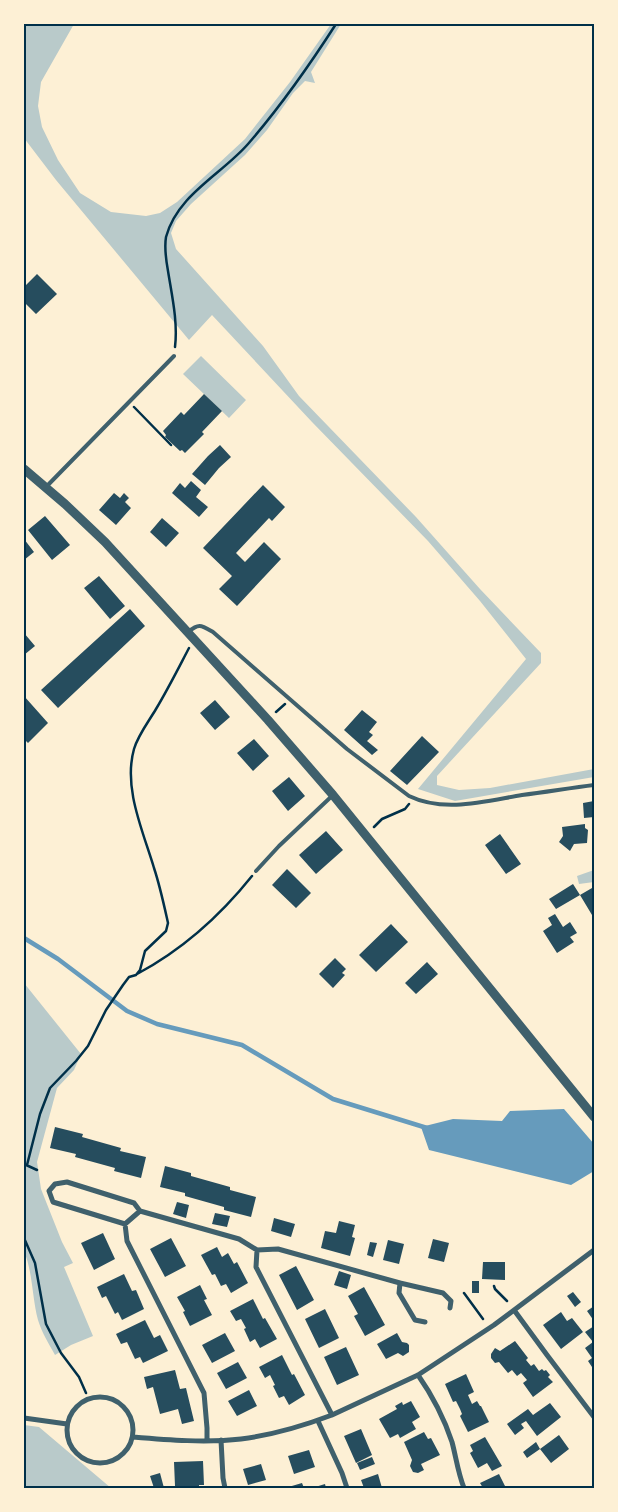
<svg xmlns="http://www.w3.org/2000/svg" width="618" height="1512" viewBox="0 0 618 1512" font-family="'Sofia Sans Condensed',sans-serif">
<rect width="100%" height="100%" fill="#fdf0d5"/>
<path fill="#b9caca" d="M 24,24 L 74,24 L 41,82 L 38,106 L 42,127 L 58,160 L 80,193 L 111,212 L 146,216 L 160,213 L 177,202 L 245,139 L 290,82 L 331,24 L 341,24 L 311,72 L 315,83 L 305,81 L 293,93 L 267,130 L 245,155 L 191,204 L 176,221 L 171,233 L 176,249 L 263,346 L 299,396 L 416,517 L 480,589 L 541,653 L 541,663 L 437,776 L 437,785 L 459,790 L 490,788 L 594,769 L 594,777 L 455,801 L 418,789 L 526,659 L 480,601 L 428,541 L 312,422 L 212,315 L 189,340 L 56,180 L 24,138 Z
M 201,356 L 246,400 L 229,418 L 183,374 Z
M 594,870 L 594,882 L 579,884 L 577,876 Z
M 24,983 L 81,1054 L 74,1070 L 57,1088 L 37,1162 L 41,1189 L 62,1242 L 73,1263 L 64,1267 L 93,1336 L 71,1345 L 55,1355 C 49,1344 42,1333 38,1320 C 32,1298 33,1273 24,1251 Z
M 24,1425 L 39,1427 L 111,1488 L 24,1488 Z"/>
<path fill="#669bbc" d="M 564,1109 L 594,1144 L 594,1171 L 571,1185 L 429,1150 L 421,1127 L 453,1119 L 502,1121 L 510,1111 Z"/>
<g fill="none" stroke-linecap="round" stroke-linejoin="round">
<path stroke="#669bbc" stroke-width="4.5" d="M 24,25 L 24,24
M 24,938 L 58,959 L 127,1011 L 157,1024 L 242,1045 L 333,1099 L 427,1128"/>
</g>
<path fill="#264d5e" d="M 37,274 L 57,294 L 36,314 L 24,302 L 24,287 Z
M 204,394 L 222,411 L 202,432 L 204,434 L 185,453 L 182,450 L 180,451 L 165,437 L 166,435 L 163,431 L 181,412 L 184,415 Z
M 220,445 L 231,457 L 219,468 L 205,485 L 192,474 L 208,456 Z
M 191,481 L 201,490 L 196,497 L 208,507 L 199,517 L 172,493 L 180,483 L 185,488 Z
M 263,485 L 285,507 L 272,521 L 269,518 L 236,553 L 245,562 L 264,542 L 281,559 L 237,606 L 219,589 L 232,576 L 203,548 Z
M 114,493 L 120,498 L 124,493 L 129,498 L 125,502 L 131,508 L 116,525 L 99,510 Z
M 45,516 L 70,545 L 52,560 L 28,530 Z
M 162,518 L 179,533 L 166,547 L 150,532 Z
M 24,539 L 34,552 L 24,560 Z
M 99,576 L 125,606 L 110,619 L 84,588 Z
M 130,609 L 145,626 L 58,708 L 41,690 Z
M 24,633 L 35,646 L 24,655 Z
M 24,696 L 48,723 L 28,743 L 24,739 Z
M 215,700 L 230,717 L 215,730 L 200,713 Z
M 362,710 L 377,722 L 369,732 L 373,735 L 367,741 L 378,750 L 372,755 L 344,730 Z
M 422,736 L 439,752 L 407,785 L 390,771 Z
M 254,739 L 269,756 L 253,771 L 237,753 Z
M 289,777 L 305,796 L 288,811 L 272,791 Z
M 594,801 L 594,817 L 584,818 L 583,803 Z
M 585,824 L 585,828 L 588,830 L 587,843 L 574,844 L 570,851 L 559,842 L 563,836 L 562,827 Z
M 326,831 L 343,850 L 316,874 L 299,855 Z
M 500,834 L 521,864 L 506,874 L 485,845 Z
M 287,869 L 311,893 L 296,908 L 272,885 Z
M 573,884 L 580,895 L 556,909 L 549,899 Z
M 592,888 L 594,892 L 594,914 L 592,915 L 580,895 Z
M 555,914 L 563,927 L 570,922 L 577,933 L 570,937 L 574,942 L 557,953 L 543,931 L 552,925 L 548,918 Z
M 391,924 L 408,942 L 376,972 L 359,955 Z
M 335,958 L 346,969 L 342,973 L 345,975 L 333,988 L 319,974 Z
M 427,962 L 438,974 L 416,994 L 405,983 Z
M 55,1127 L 83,1134 L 82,1137 L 121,1148 L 120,1151 L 146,1157 L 141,1178 L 114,1171 L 115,1168 L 75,1157 L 76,1154 L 50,1148 Z
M 165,1166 L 191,1173 L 191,1176 L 230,1187 L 230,1190 L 256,1197 L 251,1217 L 224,1210 L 224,1207 L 185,1196 L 185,1193 L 160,1187 Z
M 177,1202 L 189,1205 L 186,1218 L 173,1214 Z
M 215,1213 L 230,1216 L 227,1227 L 212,1224 Z
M 274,1218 L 295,1224 L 291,1237 L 271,1231 Z
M 339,1221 L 355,1225 L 352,1237 L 355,1238 L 350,1256 L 321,1248 L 325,1231 L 336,1233 Z
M 103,1233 L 115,1259 L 94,1270 L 81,1243 Z
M 171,1238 L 186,1266 L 165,1277 L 150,1249 Z
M 433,1239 L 449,1243 L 444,1262 L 428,1258 Z
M 388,1240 L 404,1244 L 399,1264 L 383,1260 Z
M 370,1242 L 377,1243 L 373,1257 L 367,1255 Z
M 217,1247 L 222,1257 L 228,1253 L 234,1264 L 237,1262 L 248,1283 L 231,1293 L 226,1284 L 221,1286 L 215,1274 L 212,1275 L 201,1255 Z
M 483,1262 L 505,1262 L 505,1280 L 482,1279 Z
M 296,1266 L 314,1300 L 297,1310 L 279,1275 Z
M 339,1271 L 351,1275 L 347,1289 L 334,1285 Z
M 124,1274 L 132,1291 L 136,1290 L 144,1309 L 122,1320 L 118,1312 L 115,1314 L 106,1296 L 102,1298 L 97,1287 Z
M 472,1281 L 479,1281 L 479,1293 L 472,1293 Z
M 200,1285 L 207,1299 L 204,1300 L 212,1315 L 190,1326 L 183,1312 L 185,1311 L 177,1297 Z
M 364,1287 L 385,1325 L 365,1336 L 354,1316 L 358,1314 L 348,1296 Z
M 573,1292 L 581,1302 L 575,1307 L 567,1296 Z
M 253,1299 L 263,1319 L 265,1318 L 277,1339 L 260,1348 L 255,1339 L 250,1342 L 244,1329 L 246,1328 L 241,1319 L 236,1321 L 230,1311 Z
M 594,1306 L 594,1321 L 587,1311 Z
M 325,1309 L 339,1338 L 319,1348 L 305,1319 Z
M 561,1312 L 567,1321 L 572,1318 L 583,1332 L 561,1349 L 543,1325 Z
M 145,1320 L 154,1338 L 160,1335 L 168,1351 L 143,1363 L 140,1357 L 135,1359 L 127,1342 L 121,1344 L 116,1334 Z
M 594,1326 L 594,1370 L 588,1361 L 592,1358 L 585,1348 L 593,1342 L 585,1332 Z
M 225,1333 L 235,1351 L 212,1363 L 202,1345 Z
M 397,1333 L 402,1342 L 407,1343 L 409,1345 L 409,1352 L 403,1356 L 398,1353 L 386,1359 L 377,1344 Z
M 515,1341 L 528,1358 L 526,1360 L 531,1366 L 534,1364 L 539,1371 L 542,1369 L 544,1371 L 546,1370 L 550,1375 L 548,1377 L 553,1382 L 533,1397 L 523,1383 L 527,1380 L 521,1373 L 517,1376 L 512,1370 L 508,1373 L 499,1362 L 495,1363 L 491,1358 L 491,1354 L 495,1348 L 500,1351 Z
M 346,1347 L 359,1375 L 337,1385 L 324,1357 Z
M 282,1355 L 292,1375 L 294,1374 L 305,1395 L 289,1405 L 284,1396 L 279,1398 L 273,1386 L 275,1385 L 270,1375 L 265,1378 L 259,1367 Z
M 238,1362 L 247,1378 L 226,1389 L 217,1373 Z
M 175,1370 L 180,1389 L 186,1388 L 194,1421 L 182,1424 L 178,1409 L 160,1414 L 153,1387 L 147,1389 L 144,1377 Z
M 466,1374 L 474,1392 L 468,1395 L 472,1404 L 477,1401 L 480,1406 L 481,1406 L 489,1422 L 468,1432 L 460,1416 L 462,1414 L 460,1409 L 456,1401 L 453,1402 L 445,1384 Z
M 249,1390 L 257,1406 L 237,1416 L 228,1401 Z
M 411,1401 L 420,1417 L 412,1422 L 416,1429 L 400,1438 L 398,1434 L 390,1438 L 379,1419 L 397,1409 L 395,1406 L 402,1402 L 403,1405 Z
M 550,1403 L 561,1417 L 537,1436 L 526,1421 L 521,1424 L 524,1428 L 515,1435 L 507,1424 L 528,1409 L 533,1415 Z
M 361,1429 L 372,1455 L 356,1463 L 344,1436 Z
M 424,1432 L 428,1439 L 431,1438 L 440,1455 L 421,1464 L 424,1470 L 418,1473 L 413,1472 L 410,1466 L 412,1460 L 404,1442 Z
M 559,1435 L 569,1449 L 551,1463 L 540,1449 Z
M 485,1437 L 502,1466 L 492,1471 L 487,1463 L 478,1468 L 470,1453 L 473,1451 L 470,1445 Z
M 536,1442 L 540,1449 L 527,1458 L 523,1452 Z
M 309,1450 L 315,1467 L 294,1474 L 288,1456 Z
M 372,1457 L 375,1464 L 360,1470 L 357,1463 Z
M 203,1461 L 204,1485 L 199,1485 L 199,1488 L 184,1488 L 184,1486 L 175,1486 L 174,1462 Z
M 261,1464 L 266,1480 L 248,1485 L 243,1469 Z
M 160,1473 L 164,1488 L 154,1488 L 150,1476 Z
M 378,1474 L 382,1488 L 364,1488 L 361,1480 Z
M 499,1474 L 506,1488 L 483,1488 L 480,1483 Z
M 302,1483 L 304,1488 L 285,1488 Z
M 325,1484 L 326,1488 L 312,1488 Z"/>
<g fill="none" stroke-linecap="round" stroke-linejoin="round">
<path stroke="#003049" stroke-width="2.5" d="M 175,347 C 178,322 172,296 168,271 C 166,260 164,249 166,237 C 177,195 222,174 248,144 C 281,106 309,66 336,24
M 134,407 L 171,445
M 276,712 L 285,704
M 374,827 L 382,819 L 405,809 L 409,804
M 137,974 C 182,950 220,916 252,876
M 24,1164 L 37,1170
M 27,1165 L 40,1114 L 50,1088 L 76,1061 L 88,1046 L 106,1010 L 123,985 L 129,977 L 136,975 L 140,970 L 145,951 L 166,931 L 168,923 C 164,905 160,886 154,868 C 143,831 123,788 134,749 C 138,735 149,721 156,709 C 168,689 178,669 189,648
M 24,1238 L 35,1263 L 46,1324 L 61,1353 L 79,1377 L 86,1393
M 494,1286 L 495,1289 L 507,1301
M 464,1293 L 483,1319"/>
<path stroke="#3f606c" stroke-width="4" d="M 46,487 L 174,356
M 188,632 C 199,623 201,625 213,632 L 347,749 L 409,796 C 444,813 486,801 522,795 C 546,792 570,788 594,785
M 256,871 L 279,846 L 333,795"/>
<path stroke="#3f606c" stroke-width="5" d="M 140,1211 L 125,1224 L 127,1241 L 204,1393 L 207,1428 L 207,1440
M 125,1224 L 53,1202 L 49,1191 L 55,1184 L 67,1182 L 134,1203 L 140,1211 L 239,1239 L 257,1250 L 278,1249 L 400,1283 L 399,1293 L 415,1320 L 425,1322
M 257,1250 L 256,1267 L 332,1415
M 400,1283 L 443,1293 L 451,1301 L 450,1308
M 514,1310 L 547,1355 L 594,1417
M 418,1375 C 432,1395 444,1418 452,1442 C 456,1457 458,1473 464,1488
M67 1430a33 33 0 1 1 66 0a33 33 0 1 1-66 0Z
M 24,1418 L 67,1424
M 318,1421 L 342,1473 L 347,1488
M 133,1437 C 168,1440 206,1443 241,1439 C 272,1435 303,1426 332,1415 L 418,1375 L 494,1325 L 594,1250
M 221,1440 L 223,1478 L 225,1488"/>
<path stroke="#3f606c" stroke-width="9" d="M 24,469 L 65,504 L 105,542 L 268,720 L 333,795 L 594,1117"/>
</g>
<rect width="618" height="1512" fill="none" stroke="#fdf0d5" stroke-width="50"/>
<rect x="25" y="25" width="568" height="1462" fill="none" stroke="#003049" stroke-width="2"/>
</svg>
